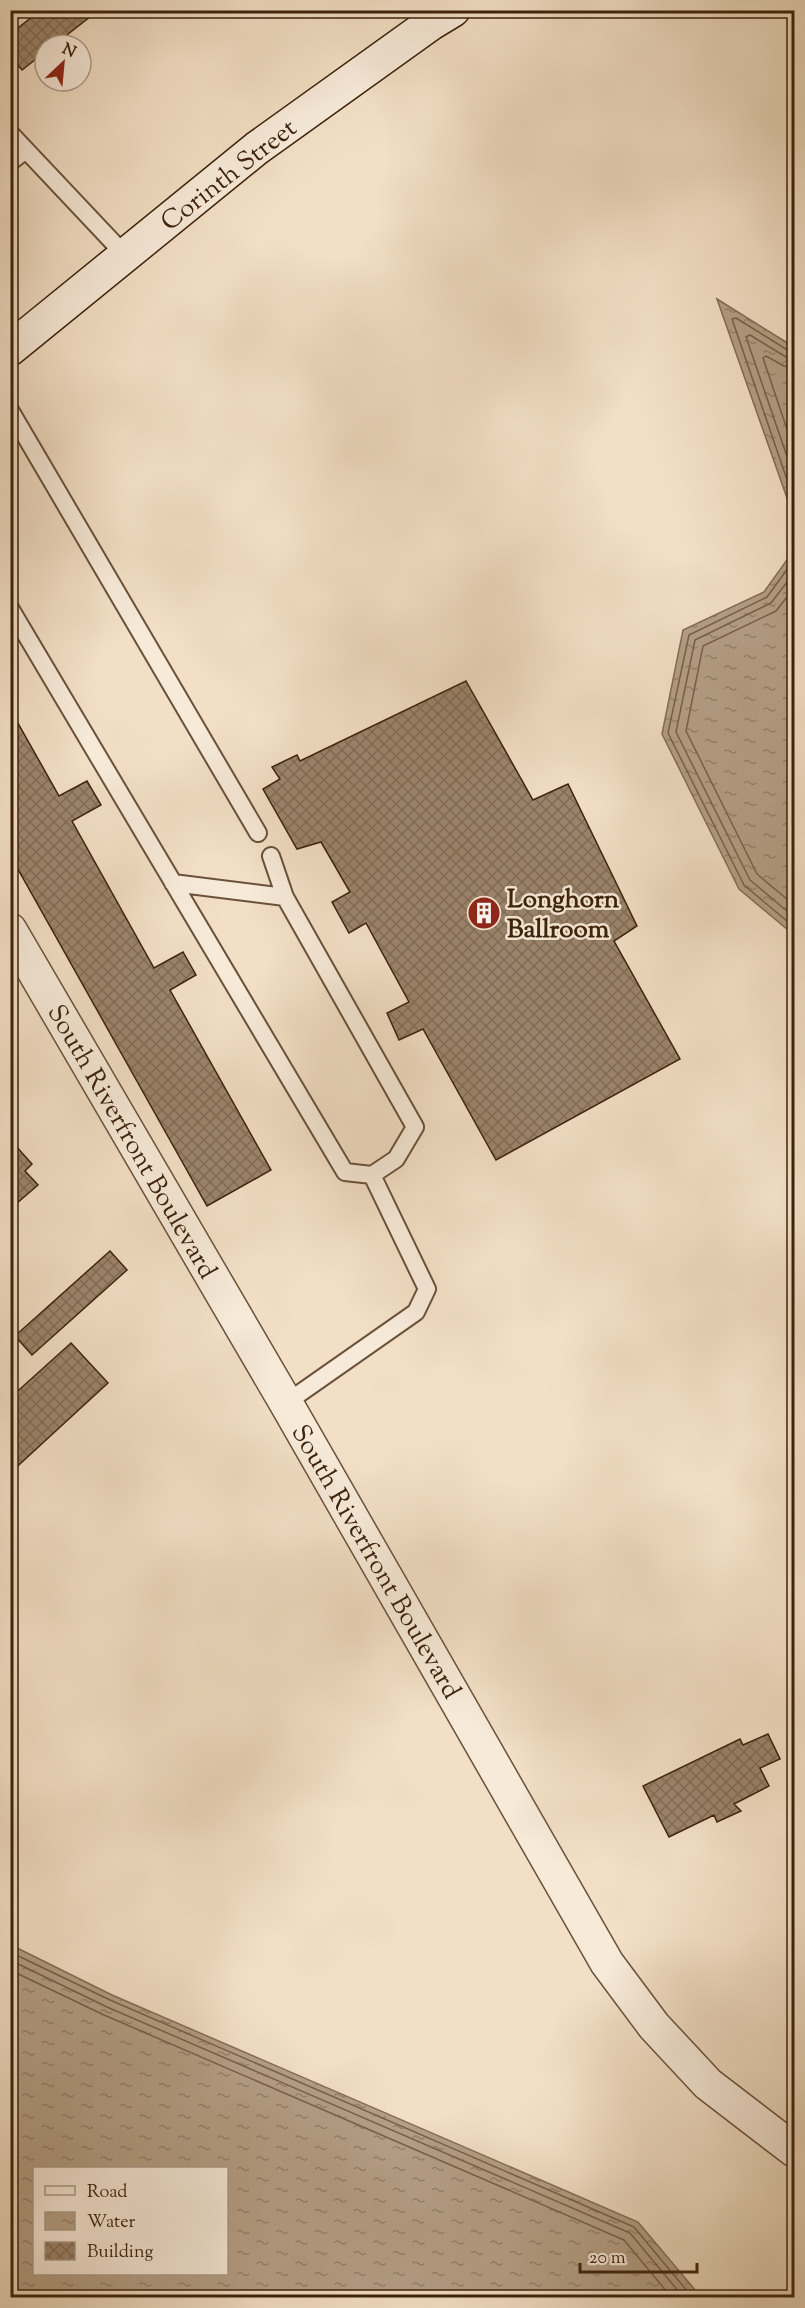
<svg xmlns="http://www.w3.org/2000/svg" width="805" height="2308" viewBox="0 0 805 2308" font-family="'Sorts Mill Goudy',serif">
<defs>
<pattern id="water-ripples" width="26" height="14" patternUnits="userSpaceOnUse" patternTransform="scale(1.5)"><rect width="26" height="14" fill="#b49f86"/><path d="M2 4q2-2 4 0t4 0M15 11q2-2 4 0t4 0" fill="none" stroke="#94816c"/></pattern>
<pattern id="building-cross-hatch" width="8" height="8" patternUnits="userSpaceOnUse" patternTransform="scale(1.5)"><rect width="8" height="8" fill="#9b846c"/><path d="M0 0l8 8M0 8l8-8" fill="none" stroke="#806c57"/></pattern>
</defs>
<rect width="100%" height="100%" fill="#f2dfc5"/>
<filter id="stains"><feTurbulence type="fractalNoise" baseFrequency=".00333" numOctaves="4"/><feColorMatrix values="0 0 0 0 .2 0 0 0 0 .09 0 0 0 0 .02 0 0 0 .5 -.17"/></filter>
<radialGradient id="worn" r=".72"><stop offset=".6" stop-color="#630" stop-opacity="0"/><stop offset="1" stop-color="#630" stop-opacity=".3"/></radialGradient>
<path fill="url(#water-ripples)" stroke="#846d55" stroke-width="1.5" fill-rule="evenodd" d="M 717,299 L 794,347 L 794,518 Z
M 794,550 L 794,935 L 739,889 L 662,734 L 683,630 L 764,592 Z
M 11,1945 L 112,1995 L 638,2222 L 701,2297 L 11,2297 ZM 34,2168 L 226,2168 L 226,2274 L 34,2274 Z"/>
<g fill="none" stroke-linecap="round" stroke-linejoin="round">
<path stroke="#786048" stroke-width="1.5" d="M 794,351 L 789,351 L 736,318 L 732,319 L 794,500
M 794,359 L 786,357 L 750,335 L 746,337 L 794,477
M 794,368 L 784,366 L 766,356 L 763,358 L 794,450
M 794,560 L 767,597 L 689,635 L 668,733 L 744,885 L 794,927
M 794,573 L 771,603 L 695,640 L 676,732 L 750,880 L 794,917
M 794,588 L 776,611 L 703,646 L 686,731 L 757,874 L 794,905
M 10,1952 L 110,2000 L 634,2227 L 693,2298
M 10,1960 L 107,2007 L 630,2233 L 684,2298
M 10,1970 L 104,2015 L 624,2240 L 672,2298"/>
</g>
<path fill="url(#building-cross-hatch)" stroke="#3c220b" stroke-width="1.5" d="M 10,10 L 29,10 L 10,25 Z
M 41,10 L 87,10 L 91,16 L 54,45 L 45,45 L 45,52 L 22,70 L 10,55 L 10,34 Z
M 466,681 L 533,800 L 568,784 L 637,926 L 614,941 L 680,1059 L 496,1160 L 423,1029 L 399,1040 L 387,1013 L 409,1002 L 366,923 L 349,933 L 332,902 L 350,892 L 321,842 L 297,849 L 263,789 L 280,779 L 272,767 L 297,755 L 300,761 Z
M 10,709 L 59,796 L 87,781 L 101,805 L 72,821 L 154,968 L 183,952 L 196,975 L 170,990 L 271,1170 L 207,1206 L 10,855 Z
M 14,1144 L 32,1164 L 25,1171 L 38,1185 L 10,1209 L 10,1147 Z
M 110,1251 L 127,1270 L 32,1355 L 15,1336 Z
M 71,1343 L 108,1383 L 10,1473 L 10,1398 Z
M 768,1734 L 780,1759 L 760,1768 L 769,1786 L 734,1804 L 741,1811 L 717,1822 L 714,1815 L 669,1837 L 643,1786 L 740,1739 L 743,1745 Z"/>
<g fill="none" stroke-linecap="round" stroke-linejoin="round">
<g stroke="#6a513a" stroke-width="20">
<path id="lane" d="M 10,133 L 26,150
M 10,162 L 26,150 L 125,255
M 10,410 L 258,833
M 10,608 L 345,1172 L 372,1175 L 396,1159 L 415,1127 L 285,897 L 173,883
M 271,856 L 285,897
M 286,1403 L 416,1312 L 427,1289 L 372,1175"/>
</g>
<g stroke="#6a513a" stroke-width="36">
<path id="street" d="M 10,930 L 286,1403 L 607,1963 L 654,2026 L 708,2084 L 794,2150"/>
</g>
<g stroke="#3c220b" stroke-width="36">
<path id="secondary" d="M 10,349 L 257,148 L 430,24 L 453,10"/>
</g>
<use href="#lane" stroke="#f7ead9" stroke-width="16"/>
<use href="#street" stroke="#f7ead9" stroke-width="33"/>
<use href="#secondary" stroke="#f7ead9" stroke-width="33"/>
</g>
<defs>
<g id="building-disc" transform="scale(1.725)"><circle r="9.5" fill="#8f2418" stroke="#f7ead9"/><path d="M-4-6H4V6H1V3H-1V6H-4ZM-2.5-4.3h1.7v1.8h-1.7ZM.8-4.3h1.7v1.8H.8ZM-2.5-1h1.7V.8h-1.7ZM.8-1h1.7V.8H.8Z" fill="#fff"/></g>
</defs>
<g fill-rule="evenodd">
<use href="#building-disc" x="484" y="913"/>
</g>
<g text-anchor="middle" stroke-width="5" stroke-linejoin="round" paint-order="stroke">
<g font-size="26" fill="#3c220b" stroke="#f7ead9">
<text transform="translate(228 174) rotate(-38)" y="9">Corinth Street</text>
<text transform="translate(133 1141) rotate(60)" y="9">South Riverfront Boulevard</text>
<text transform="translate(377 1561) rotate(60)" y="9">South Riverfront Boulevard</text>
</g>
<g font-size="26" font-weight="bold" fill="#3c220b" stroke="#f7ead9" text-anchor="start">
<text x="507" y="907">Longhorn<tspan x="507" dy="30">Ballroom</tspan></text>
</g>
</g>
<rect width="805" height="2308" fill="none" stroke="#f2dfc5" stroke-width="36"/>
<rect x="12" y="12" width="781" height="2284" fill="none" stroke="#3c220b" stroke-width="3"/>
<rect x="18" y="18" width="769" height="2272" fill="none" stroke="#3c220b" stroke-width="1.5"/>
<rect x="33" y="2167" width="195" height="108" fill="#f7ead9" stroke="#ac9a87" stroke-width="1.5"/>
<rect x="45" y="2186" width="30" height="9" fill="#f7ead9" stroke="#ac9a87" stroke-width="1.5"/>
<text x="87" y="2197" font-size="18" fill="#3c220b">Road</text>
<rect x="45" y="2212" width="30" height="18" fill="url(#water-ripples)" stroke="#ac9a87" stroke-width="1.5"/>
<text x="87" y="2227" font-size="18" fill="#3c220b">Water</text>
<rect x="45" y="2242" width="30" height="18" fill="url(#building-cross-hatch)" stroke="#ac9a87" stroke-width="1.5"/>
<text x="87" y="2257" font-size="18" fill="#3c220b">Building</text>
<g transform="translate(63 63) rotate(26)"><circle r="28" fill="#f7ead9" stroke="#ac9a87" stroke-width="1.5"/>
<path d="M0-4.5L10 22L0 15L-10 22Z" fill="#8f2418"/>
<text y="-9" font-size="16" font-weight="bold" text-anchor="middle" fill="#3c220b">N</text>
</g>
<path d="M580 2263v9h117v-9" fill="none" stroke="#3c220b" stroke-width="3"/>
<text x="589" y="2263" font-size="18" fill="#3c220b" stroke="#f7ead9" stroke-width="4.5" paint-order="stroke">20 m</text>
<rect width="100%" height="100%" filter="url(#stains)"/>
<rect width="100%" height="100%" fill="url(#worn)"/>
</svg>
